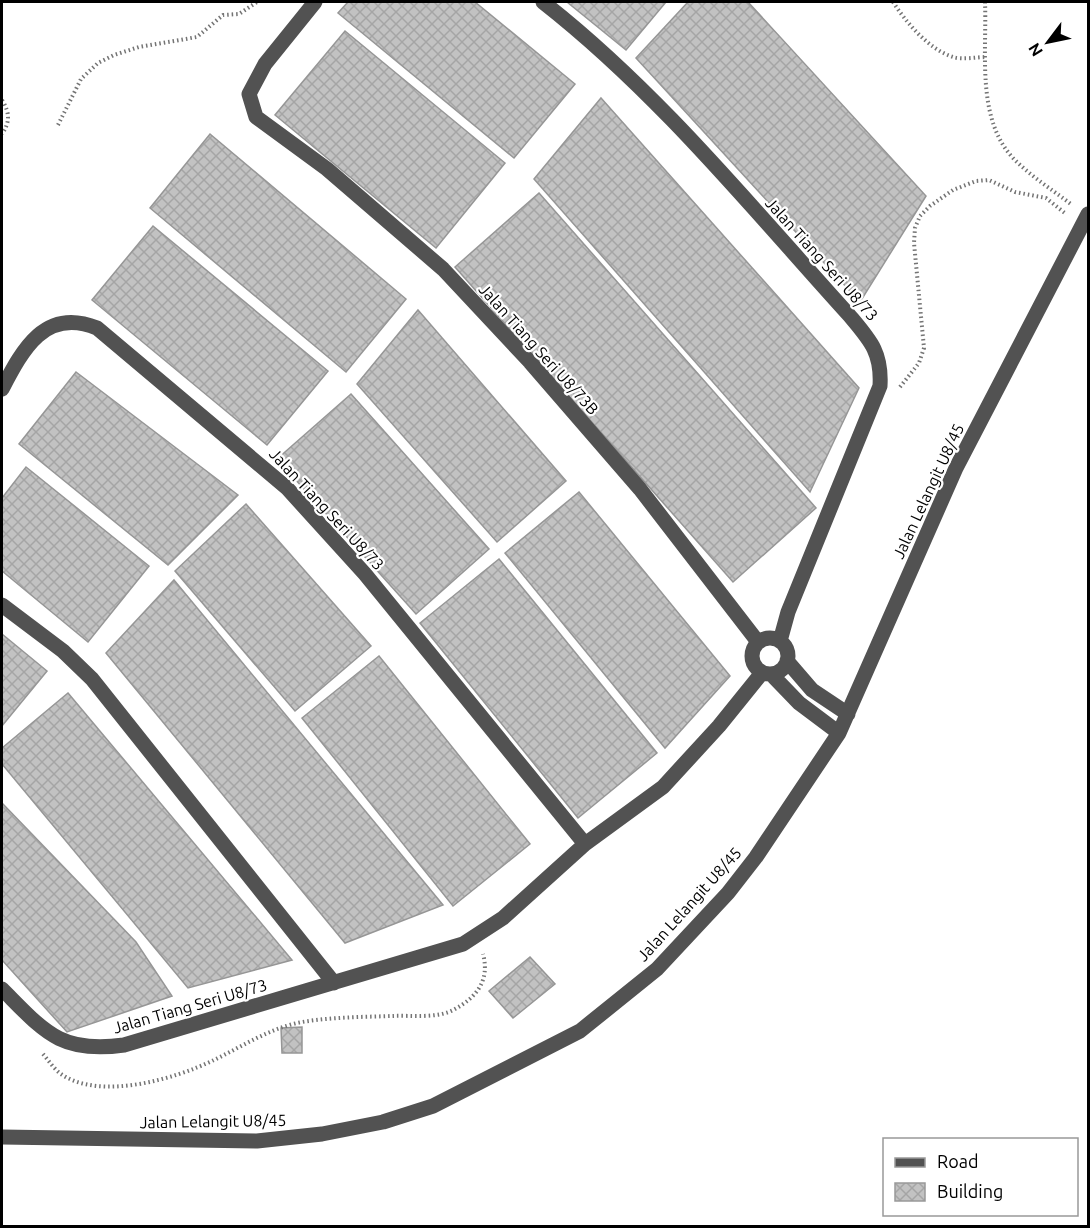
<svg xmlns="http://www.w3.org/2000/svg" width="1090" height="1228" viewBox="0 0 1090 1228" font-family="Ubuntu,sans-serif">
<defs>
<pattern id="building-cross-hatch" width="8" height="8" patternUnits="userSpaceOnUse" patternTransform="scale(1.5)"><rect width="8" height="8" fill="#c2c2c2"/><path d="M0 0l8 8M0 8l8-8" fill="none" stroke="#a5a5a5"/></pattern>
</defs>
<rect width="100%" height="100%" fill="#fff"/>
<path fill="url(#building-cross-hatch)" stroke="#969696" stroke-width="1.5" d="M 348,2 L 475,2 L 575,84 L 514,158 L 338,13 Z
M 567,2 L 666,2 L 626,50 Z
M 688,2 L 748,2 L 926,196 L 860,302 L 636,58 Z
M 345,31 L 505,163 L 436,248 L 275,115 Z
M 601,98 L 859,388 L 810,492 L 534,179 Z
M 210,134 L 406,299 L 346,372 L 150,208 Z
M 539,193 L 816,508 L 733,582 L 455,267 Z
M 153,226 L 328,371 L 267,445 L 92,300 Z
M 418,310 L 566,481 L 497,542 L 357,384 Z
M 76,372 L 238,495 L 168,565 L 19,444 Z
M 351,394 L 489,549 L 416,614 L 277,459 Z
M 26,467 L 149,566 L 88,642 L 2,571 L 2,498 Z
M 579,492 L 730,676 L 665,748 L 505,553 Z
M 246,504 L 371,646 L 295,711 L 175,571 Z
M 499,559 L 657,753 L 578,818 L 420,623 Z
M 174,580 L 443,905 L 345,943 L 106,653 Z
M 2,634 L 47,671 L 2,726 Z
M 379,656 L 530,844 L 453,906 L 302,718 Z
M 68,693 L 292,960 L 188,988 L 2,764 L 2,748 Z
M 2,803 L 136,942 L 172,996 L 67,1032 L 2,960 Z
M 530,957 L 555,984 L 513,1018 L 489,991 Z
M 302,1027 L 302,1053 L 282,1053 L 281,1028 Z"/>
<g fill="none" stroke-linecap="round" stroke-linejoin="round">
<path stroke="#747474" stroke-width="4" stroke-dasharray="1.5 3" stroke-linecap="butt" d="M 893,2 C 906,22 928,49 953,57 C 962,60 977,57 987,57
M 985,2 C 987,52 976,118 1013,158 C 1030,176 1053,190 1072,205
M 2,100 C 10,113 10,122 2,134
M 58,125 L 81,79 L 98,63 L 114,55 L 139,47 L 197,37 L 223,15 L 239,14 L 257,2
M 900,387 L 919,363 L 924,348 L 914,243 L 915,228 L 920,216 L 930,206 L 953,190 L 976,181 L 989,180 L 1015,192 L 1046,198 L 1066,214
M 43,1054 C 49,1061 54,1069 61,1074 C 100,1101 175,1079 214,1060 C 243,1046 270,1028 302,1022 C 332,1017 362,1017 392,1016 C 412,1015 438,1019 455,1009 C 477,997 490,980 483,954"/>
<path stroke="#525252" stroke-width="15" d="M 315,2 L 265,64 L 249,94 L 256,117 L 327,169 L 443,269 L 530,362 L 640,489 L 758,642
M 543,2 C 658,92 751,207 849,315 C 870,340 882,352 880,386 L 788,612 L 780,641
M 2,389 C 23,349 45,307 97,328 L 287,488 L 365,574 L 585,844
M 2,605 L 63,651 L 92,679 L 334,983
M752 656a18 18 0 1 1 36 0a18 18 0 1 1-36 0Z
M 787,661 L 812,690 L 848,714
M 771,674 L 799,703 L 839,733
M 2,989 C 44,1031 60,1054 124,1045 L 463,944 L 503,918 L 585,844 L 663,787 L 719,726 L 761,674
M 2,1137 L 257,1141 L 322,1134 L 383,1122 L 433,1106 L 580,1031 L 657,969 L 728,893 L 756,857 L 839,733 L 956,468 L 1088,214"/>
</g>
<g text-anchor="middle" stroke-width="4.5" stroke-linejoin="round" paint-order="stroke">
<g font-size="16" fill="#000" stroke="#fff">
<text transform="translate(822 259) rotate(48)" y="6">Jalan Tiang Seri U8/73</text>
<text transform="translate(539 349) rotate(48)" y="6">Jalan Tiang Seri U8/73B</text>
<text transform="translate(928 491) rotate(-65)" y="6">Jalan Lelangit U8/45</text>
<text transform="translate(327 509) rotate(47)" y="6">Jalan Tiang Seri U8/73</text>
<text transform="translate(689 904) rotate(-48)" y="6">Jalan Lelangit U8/45</text>
<text transform="translate(190 1006) rotate(-16)" y="6">Jalan Tiang Seri U8/73</text>
<text transform="translate(213 1121) rotate(-1)" y="6">Jalan Lelangit U8/45</text>
</g>
</g>
<rect width="1090" height="1228" fill="none" stroke="#000000" stroke-width="6"/>
<rect x="883" y="1138" width="195" height="78" fill="#ffffff" stroke="#999999" stroke-width="1.5"/>
<rect x="895" y="1158" width="30" height="9" fill="#525252" stroke="#999999" stroke-width="1.5"/>
<text x="937" y="1168" font-size="18" fill="#000000">Road</text>
<rect x="895" y="1183" width="30" height="18" fill="url(#building-cross-hatch)" stroke="#999999" stroke-width="1.5"/>
<text x="937" y="1198" font-size="18" fill="#000000">Building</text>
<g transform="translate(1048 42) rotate(238)" stroke="#ffffff" stroke-width="4.5" paint-order="stroke">
<path d="M0-4.5L10 22L0 15L-10 22Z" fill="#000000"/>
<text y="-9" font-size="16" font-weight="bold" text-anchor="middle" fill="#000000">N</text>
</g>
</svg>
